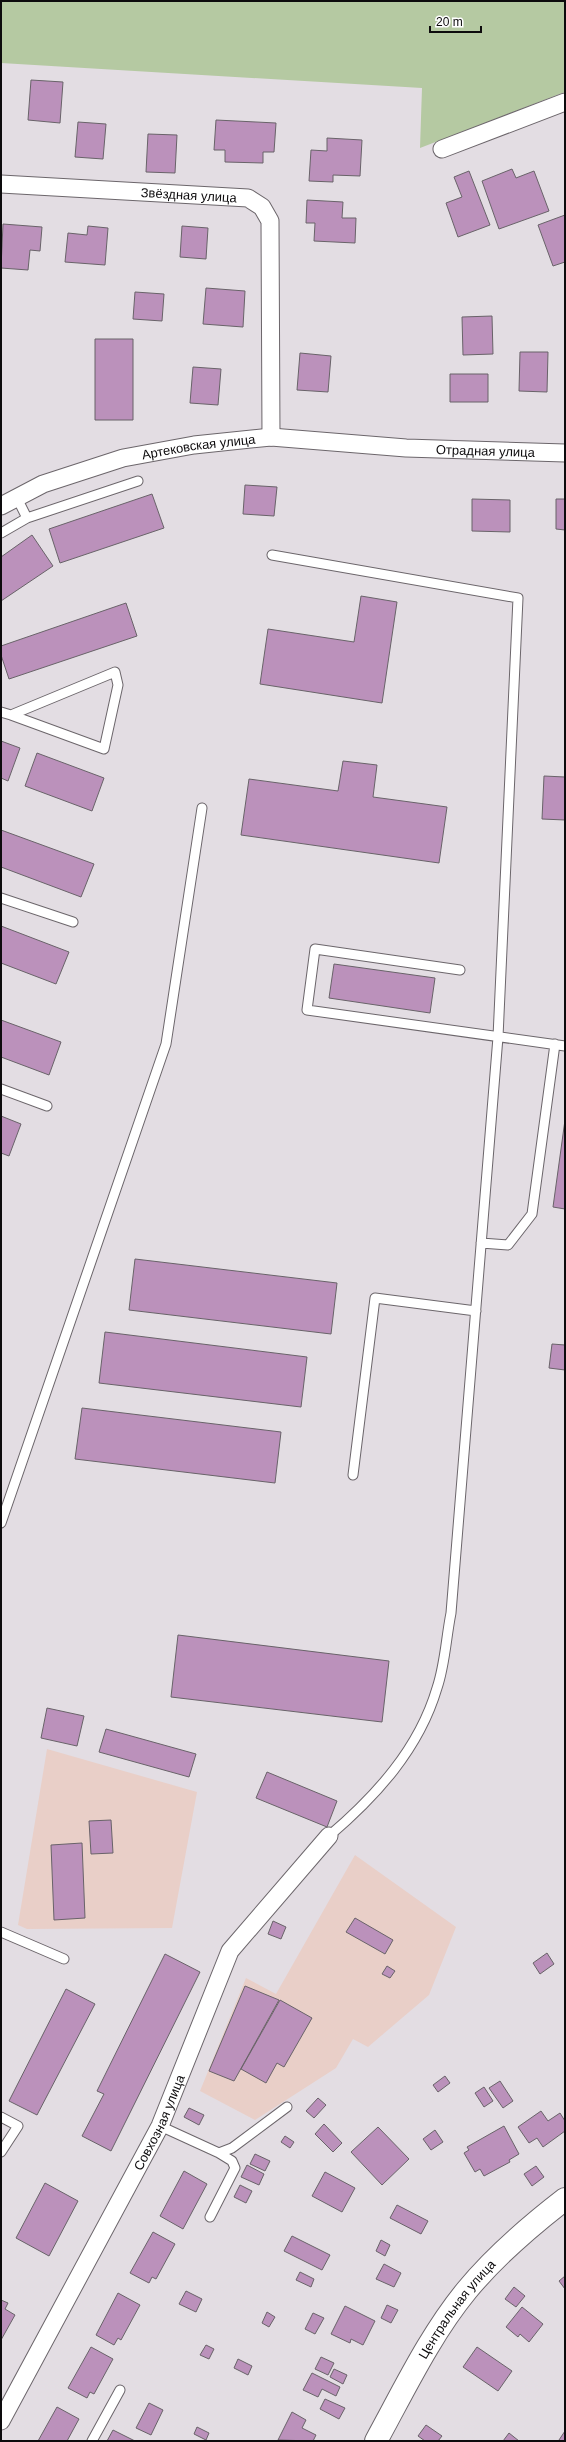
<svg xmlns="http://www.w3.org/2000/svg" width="566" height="2442" viewBox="0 0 566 2442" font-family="Helvetica,sans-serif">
<rect width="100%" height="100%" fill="#e3dde3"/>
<path fill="#e9cfc8" d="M 47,1749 L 197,1792 L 172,1928 L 27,1929 L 18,1925 Z
M 355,1855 L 456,1927 L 429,1995 L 368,2047 L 353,2039 L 336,2068 L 255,2120 L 200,2091 L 246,1978 L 276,1994 Z"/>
<path fill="#b5c9a2" d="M 1,1 L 565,1 L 565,92 L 420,148 L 422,88 L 1,63 Z"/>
<path fill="#bb91bb" stroke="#696369" d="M 31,80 L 63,82 L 60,123 L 28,120 Z
M 216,120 L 276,123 L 274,152 L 263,152 L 263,163 L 225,162 L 225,150 L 214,150 Z
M 78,122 L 106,124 L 103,159 L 75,157 Z
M 148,134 L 177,135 L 175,173 L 146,172 Z
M 327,138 L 362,140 L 360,176 L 333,175 L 333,182 L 309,181 L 311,150 L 327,151 Z
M 512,169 L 516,178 L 534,171 L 549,211 L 499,229 L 482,181 Z
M 469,171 L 490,225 L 458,237 L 446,203 L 462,197 L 454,177 Z
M 307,200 L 343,202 L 342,218 L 356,218 L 355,243 L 314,241 L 315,223 L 306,223 Z
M 565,215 L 565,262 L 553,266 L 538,225 Z
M 3,224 L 42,227 L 40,251 L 30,250 L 28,270 L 1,268 Z
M 88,226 L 108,228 L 105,265 L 65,262 L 68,233 L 87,235 Z
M 182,226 L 208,228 L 206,259 L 180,257 Z
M 206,288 L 245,291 L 243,327 L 203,324 Z
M 135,292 L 164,294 L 162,321 L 133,319 Z
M 492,316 L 493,354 L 463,355 L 462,317 Z
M 95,339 L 133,339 L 133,420 L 95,420 Z
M 520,352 L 548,352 L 547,392 L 519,391 Z
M 300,353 L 331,356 L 328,392 L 297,390 Z
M 193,367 L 221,369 L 218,405 L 190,403 Z
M 450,374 L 488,374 L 488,402 L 450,402 Z
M 245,485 L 277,487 L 274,516 L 243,514 Z
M 152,494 L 164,528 L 60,563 L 49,529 Z
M 472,499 L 510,500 L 510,532 L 472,531 Z
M 556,499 L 565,499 L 565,530 L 556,529 Z
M 32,535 L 53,566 L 1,601 L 1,557 Z
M 361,596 L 397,602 L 382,703 L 260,684 L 268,629 L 354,642 Z
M 126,603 L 137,636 L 9,679 L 1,655 L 1,646 Z
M 1,741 L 20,748 L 8,781 L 1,778 Z
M 37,753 L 104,778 L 92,811 L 25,786 Z
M 343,761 L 377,765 L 373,797 L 447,807 L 439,863 L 241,835 L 249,779 L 338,791 Z
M 544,776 L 565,777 L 565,820 L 542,819 Z
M 1,830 L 94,864 L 81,897 L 1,867 Z
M 1,926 L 69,952 L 56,984 L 1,963 Z
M 334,964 L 435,978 L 430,1013 L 329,998 Z
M 1,1020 L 61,1042 L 49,1075 L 1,1057 Z
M 1,1116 L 21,1124 L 9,1156 L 1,1153 Z
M 565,1120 L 565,1209 L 553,1207 Z
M 135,1259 L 337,1283 L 331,1334 L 129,1310 Z
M 105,1332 L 307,1357 L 301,1407 L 99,1383 Z
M 552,1344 L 565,1345 L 565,1370 L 549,1368 Z
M 82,1408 L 281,1432 L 275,1483 L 75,1459 Z
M 178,1635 L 389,1661 L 382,1722 L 171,1697 Z
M 47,1708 L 84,1716 L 77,1746 L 41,1738 Z
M 106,1729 L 196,1754 L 189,1777 L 99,1752 Z
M 267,1772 L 337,1801 L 327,1827 L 256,1798 Z
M 111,1820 L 113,1853 L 91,1854 L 89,1821 Z
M 82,1843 L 85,1918 L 54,1920 L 51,1845 Z
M 355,1918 L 393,1940 L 385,1954 L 346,1932 Z
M 273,1921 L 286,1927 L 281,1939 L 268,1934 Z
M 547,1953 L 554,1964 L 540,1974 L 533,1963 Z
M 165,1954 L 200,1972 L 111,2151 L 82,2136 L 104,2094 L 97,2091 Z
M 387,1966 L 395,1971 L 390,1978 L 382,1974 Z
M 245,1986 L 279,2000 L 234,2081 L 209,2071 Z
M 66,1989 L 95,2004 L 37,2115 L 9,2101 Z
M 280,2000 L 312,2018 L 284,2067 L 277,2063 L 266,2083 L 241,2069 Z
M 445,2076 L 450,2083 L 438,2092 L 433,2085 Z
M 500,2081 L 513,2101 L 503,2108 L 489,2088 Z
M 484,2087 L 493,2101 L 484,2107 L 475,2093 Z
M 318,2098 L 326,2105 L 314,2118 L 306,2111 Z
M 189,2108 L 204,2115 L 199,2125 L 184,2117 Z
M 541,2111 L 548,2121 L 560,2113 L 565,2121 L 565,2131 L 543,2147 L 537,2138 L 529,2143 L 518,2127 Z
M 324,2124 L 342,2143 L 333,2152 L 315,2134 Z
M 504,2126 L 519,2154 L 509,2160 L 510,2162 L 484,2176 L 480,2169 L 475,2172 L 464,2153 L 469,2150 L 467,2147 Z
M 378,2127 L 409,2159 L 382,2185 L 351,2152 Z
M 435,2130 L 443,2142 L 431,2150 L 423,2139 Z
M 285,2136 L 294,2142 L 290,2148 L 281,2142 Z
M 255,2154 L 270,2161 L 265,2171 L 250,2164 Z
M 247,2165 L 264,2174 L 259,2185 L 241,2177 Z
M 536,2166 L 544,2177 L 532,2186 L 524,2174 Z
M 184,2171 L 207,2184 L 183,2229 L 160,2216 Z
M 325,2172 L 355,2188 L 342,2212 L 312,2196 Z
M 45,2183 L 78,2201 L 49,2256 L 16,2238 Z
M 240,2185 L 252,2191 L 246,2203 L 234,2197 Z
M 397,2205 L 428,2221 L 421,2234 L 390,2218 Z
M 153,2232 L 175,2244 L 156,2279 L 152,2277 L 149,2283 L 130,2273 Z
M 292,2236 L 330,2255 L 322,2270 L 284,2251 Z
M 381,2240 L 390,2245 L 385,2256 L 376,2251 Z
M 384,2264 L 401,2273 L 394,2287 L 376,2279 Z
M 300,2272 L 314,2279 L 311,2287 L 296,2280 Z
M 565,2276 L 565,2289 L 559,2281 Z
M 514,2287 L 525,2296 L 516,2307 L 505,2299 Z
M 186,2291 L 202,2299 L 196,2312 L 179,2304 Z
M 118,2293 L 140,2305 L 121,2340 L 118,2338 L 114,2345 L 96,2335 Z
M 1,2300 L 8,2303 L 5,2309 L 15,2315 L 1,2340 Z
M 387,2305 L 398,2310 L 391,2323 L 381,2318 Z
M 345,2306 L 375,2321 L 363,2345 L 351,2339 L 350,2343 L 331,2334 Z
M 522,2307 L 543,2324 L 529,2342 L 520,2334 L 518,2337 L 506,2327 Z
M 267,2312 L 275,2317 L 269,2327 L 262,2323 Z
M 313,2313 L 324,2318 L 315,2334 L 305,2329 Z
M 206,2345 L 214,2349 L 209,2359 L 200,2355 Z
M 91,2347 L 113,2359 L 94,2394 L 90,2392 L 87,2398 L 68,2388 Z
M 477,2347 L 512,2371 L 498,2391 L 463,2367 Z
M 321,2357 L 334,2363 L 328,2375 L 315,2369 Z
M 238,2359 L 252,2366 L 248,2375 L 234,2368 Z
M 334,2369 L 347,2375 L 343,2384 L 330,2377 Z
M 312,2373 L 340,2387 L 336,2396 L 322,2389 L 318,2397 L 303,2390 Z
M 325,2399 L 345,2408 L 339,2419 L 320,2409 Z
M 149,2403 L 163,2410 L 151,2435 L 136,2428 Z
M 57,2407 L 79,2419 L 67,2441 L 38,2441 Z
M 292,2412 L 306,2420 L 302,2428 L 316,2435 L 313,2441 L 278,2440 Z
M 426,2425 L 442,2436 L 438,2441 L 425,2441 L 418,2436 Z
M 197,2427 L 209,2433 L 206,2440 L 194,2434 Z
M 113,2430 L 135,2441 L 107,2441 Z
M 565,2431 L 565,2441 L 560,2441 L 559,2440 Z
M 509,2433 L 519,2441 L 503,2441 Z"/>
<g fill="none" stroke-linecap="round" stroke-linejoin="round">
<g stroke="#6c666b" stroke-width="11">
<path id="service" d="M 17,498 L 27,518
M 1,533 L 27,518 L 138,481
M 272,555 L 518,598 L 498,1037 L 451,1613 C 446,1638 445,1665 437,1688 C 419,1749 376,1796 329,1836
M 1,712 L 11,715 L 104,749 L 118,685 L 115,672 L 11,715
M 1,898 L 73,922
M 460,970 L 315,949 L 307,1010 L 565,1046
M 1,1089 L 47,1106
M 481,1243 L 508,1245 L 532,1214 L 555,1044
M 353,1475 L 375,1298 L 476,1311
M 1,1523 L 166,1044 L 202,808
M 1,1932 L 64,1959
M 1,2117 L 18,2126 L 1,2152
M 160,2126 L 219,2153 L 232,2148 L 287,2107
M 210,2217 L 235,2168 L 232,2161 L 219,2153
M 92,2441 L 120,2390"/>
</g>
<g stroke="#6c666b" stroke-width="19">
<g id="minor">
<path d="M 442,149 L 565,102"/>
<path id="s1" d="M 1,184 L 248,198 L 262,207 L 270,221 L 271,437"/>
<path id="s2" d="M 1,506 L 43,484 L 123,458 L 194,445 L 271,437 L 406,448 L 565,453"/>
<path id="s3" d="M 1,2421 L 160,2126 L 230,1951 L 329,1836"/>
</g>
</g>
<g stroke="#6c666b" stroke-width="24">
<g id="tertiary">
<path id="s4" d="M 376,2441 C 404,2390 430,2335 467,2290 C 495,2256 530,2226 565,2199"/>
</g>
</g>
<use href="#service" stroke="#fff" stroke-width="9"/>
<use href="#minor" stroke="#fff" stroke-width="17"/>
<use href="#tertiary" stroke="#fff" stroke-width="22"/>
</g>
<g text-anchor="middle" stroke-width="3" stroke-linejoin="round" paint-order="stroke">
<g font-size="13" fill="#0d0b0d" stroke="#fff">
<text dy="5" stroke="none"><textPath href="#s1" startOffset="188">Звёздная улица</textPath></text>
<text dy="5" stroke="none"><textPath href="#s2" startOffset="208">Артековская улица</textPath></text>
<text dy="5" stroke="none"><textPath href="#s2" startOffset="496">Отрадная улица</textPath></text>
<text dy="5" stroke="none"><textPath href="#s3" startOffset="338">Совхозная улица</textPath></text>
<text dy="5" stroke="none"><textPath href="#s4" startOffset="155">Центральная улица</textPath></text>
</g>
</g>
<rect width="566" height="2442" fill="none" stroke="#0d0b0d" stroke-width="4"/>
<path d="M430 26v6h51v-6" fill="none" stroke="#0d0b0d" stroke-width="2"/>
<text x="436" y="26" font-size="12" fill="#0d0b0d" stroke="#ffffff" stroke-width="3" paint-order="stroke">20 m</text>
</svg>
